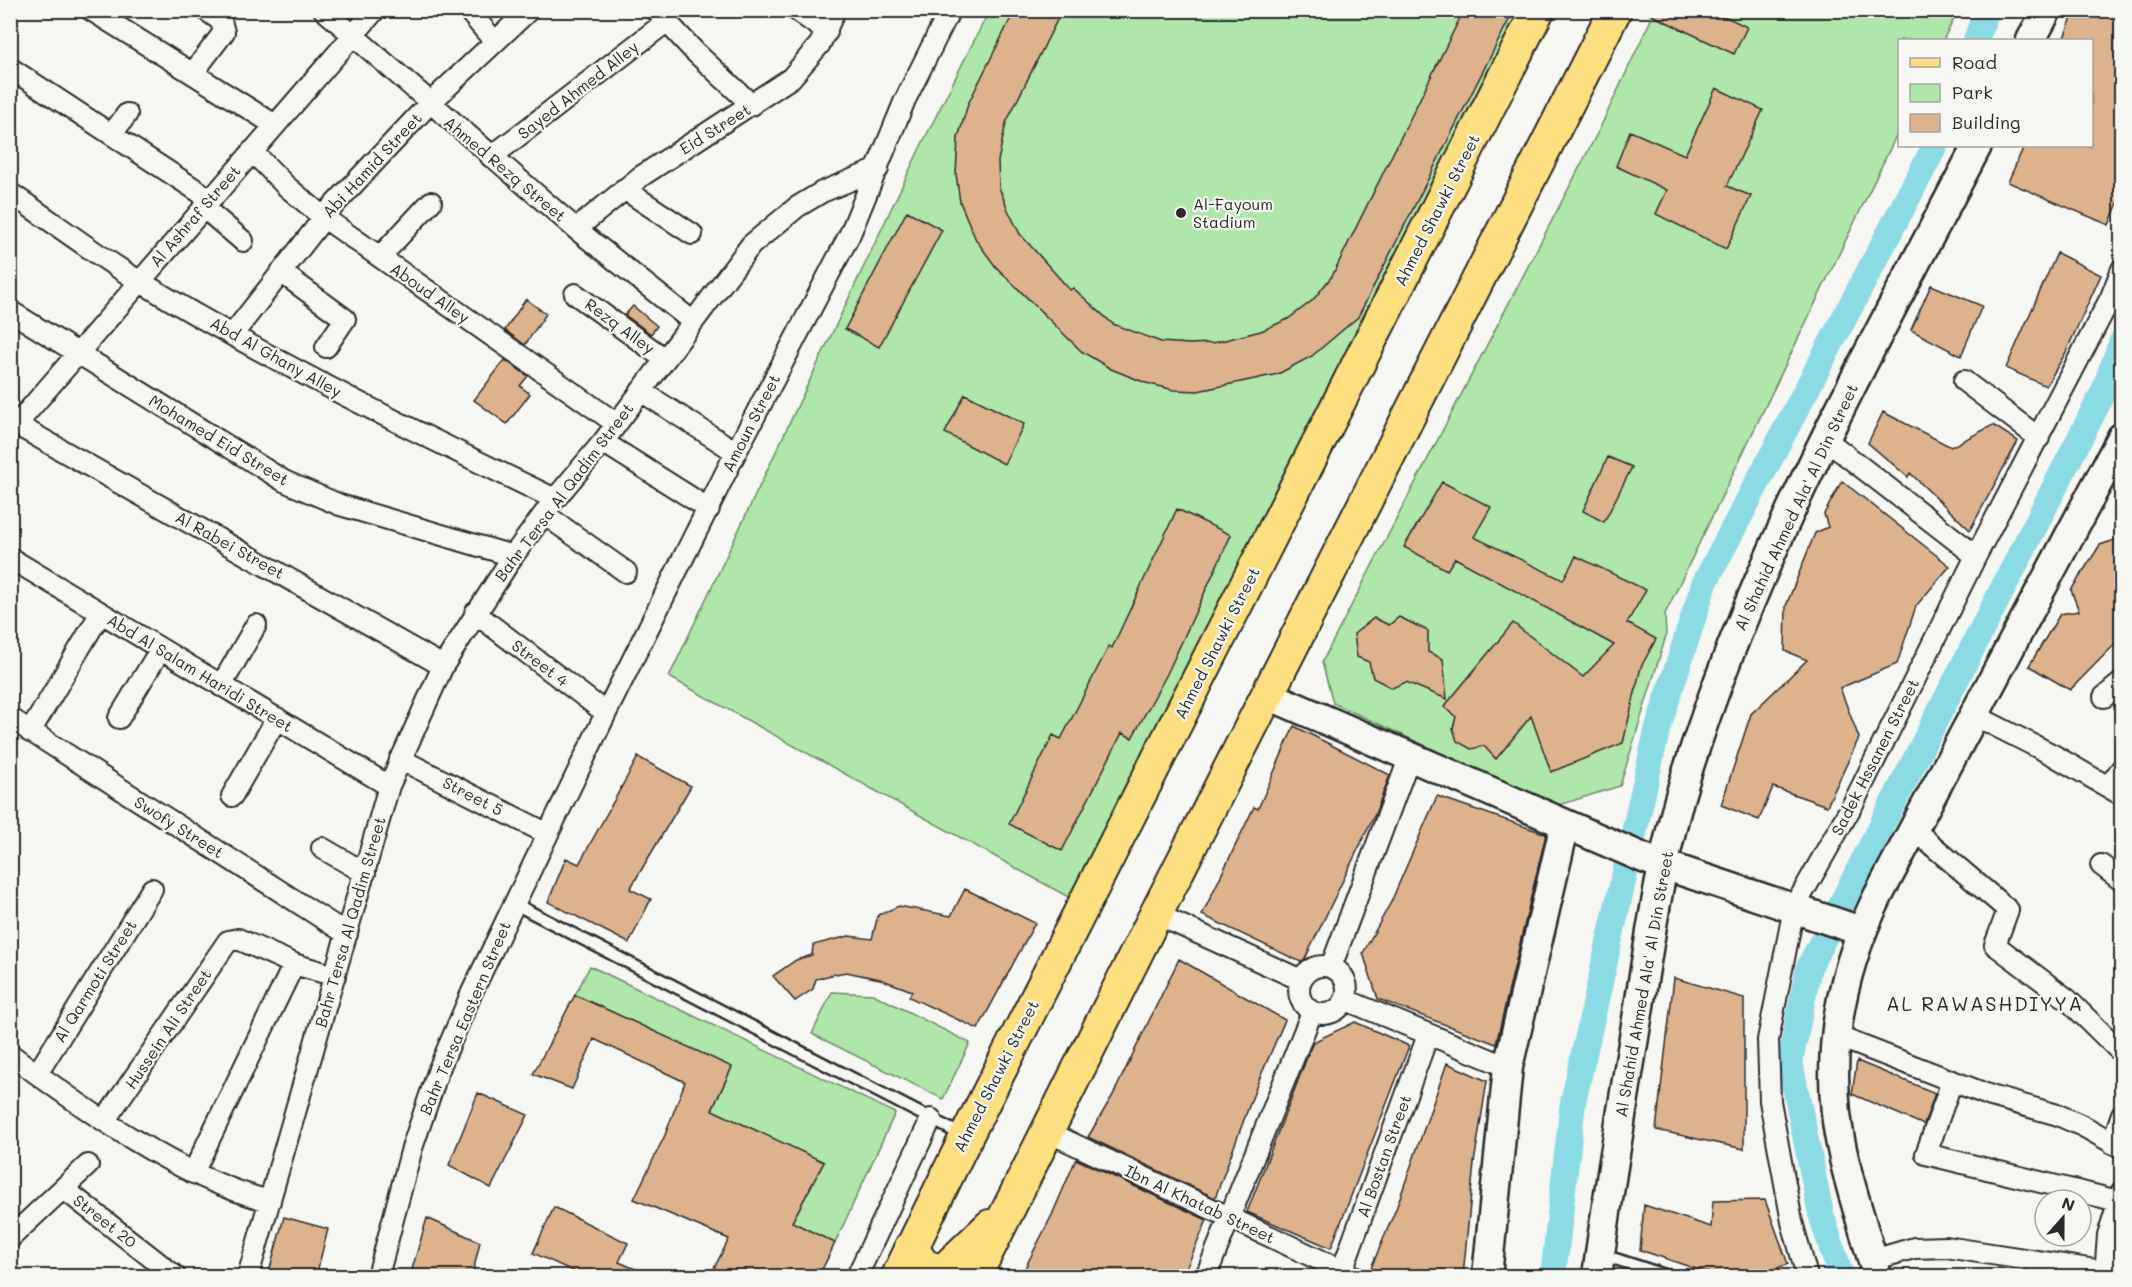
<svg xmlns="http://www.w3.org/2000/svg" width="2132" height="1287" viewBox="0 0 2132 1287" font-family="Mali,sans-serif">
<rect width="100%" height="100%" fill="#f6f6f2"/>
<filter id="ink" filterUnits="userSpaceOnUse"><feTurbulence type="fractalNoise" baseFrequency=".0167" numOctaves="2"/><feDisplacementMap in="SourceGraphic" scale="12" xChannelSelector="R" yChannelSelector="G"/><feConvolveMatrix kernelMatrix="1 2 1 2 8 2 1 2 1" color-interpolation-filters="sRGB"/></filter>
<g filter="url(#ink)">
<path fill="#afe6a9" stroke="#6d886a" stroke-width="1.5" d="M 989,11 L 1520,11 L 1341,371 L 1070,898 L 669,677 L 920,148 Z
M 1655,11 L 1958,11 L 1943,40 L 1900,40 L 1899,130 L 1665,614 L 1666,636 L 1620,786 L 1556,806 L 1333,703 L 1322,662 L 1600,128 Z
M 590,966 L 895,1113 L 835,1243 L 792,1222 L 824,1162 L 712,1110 L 732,1067 L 575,995 Z
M 832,992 L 873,994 L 970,1043 L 943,1099 L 812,1034 Z"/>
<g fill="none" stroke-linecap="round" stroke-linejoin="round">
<path stroke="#8bdbe5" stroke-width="26" d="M 1976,40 L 1987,10
M 1553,1276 L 1573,1102 L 1657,731 L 1704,584 L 1935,146
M 1841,1276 L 1821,1214 L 1790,1062 L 1809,967 L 2103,393 L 2122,341"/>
</g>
<path fill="#ddb38e" stroke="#2b2b2b" stroke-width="1.5" d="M 1015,10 L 1062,10 L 1006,123 L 998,161 L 999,187 L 1008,210 L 1020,234 L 1070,290 L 1073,288 L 1113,324 L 1161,342 L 1189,344 L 1213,343 L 1261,331 L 1288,319 L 1313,300 L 1332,276 L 1464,10 L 1514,10 L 1358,317 L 1312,356 L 1278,374 L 1198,391 L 1174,390 L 1146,383 L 1111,369 L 1081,351 L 996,267 L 976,240 L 960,202 L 956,174 L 958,138 L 968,104 Z
M 1641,10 L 1712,10 L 1747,27 L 1734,54 Z
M 2075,10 L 2121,10 L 2121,195 L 2109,225 L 2008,182 L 2024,146 L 2091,146 L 2091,40 L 2063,40 Z
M 1716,88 L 1763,110 L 1727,186 L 1751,196 L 1726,249 L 1656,214 L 1667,190 L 1616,166 L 1630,131 L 1685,155 Z
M 907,211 L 942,230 L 879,347 L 845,329 Z
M 2057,253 L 2101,275 L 2065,354 L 2046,386 L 2006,368 Z
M 1931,285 L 1982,306 L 1961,356 L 1911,330 Z
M 526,299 L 546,314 L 525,345 L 505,330 Z
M 633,306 L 657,326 L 651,334 L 625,315 Z
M 505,360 L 528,376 L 520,386 L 530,394 L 507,424 L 474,400 Z
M 965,394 L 1024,424 L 1004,464 L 945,433 Z
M 1883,412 L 1951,447 L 1993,425 L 2018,441 L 1970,530 L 1910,473 L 1908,477 L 1868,443 Z
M 1608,457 L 1632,467 L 1604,522 L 1583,511 Z
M 1842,481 L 1950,566 L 1916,606 L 1897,664 L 1840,688 L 1859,738 L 1827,806 L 1773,787 L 1759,820 L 1721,805 L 1751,714 L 1807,660 L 1785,651 L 1786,606 L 1815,533 L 1828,527 L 1824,514 Z
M 1442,482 L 1491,507 L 1474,537 L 1563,580 L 1576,556 L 1646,590 L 1627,623 L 1656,639 L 1641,667 L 1623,743 L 1551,772 L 1531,716 L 1496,759 L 1484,746 L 1471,749 L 1457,741 L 1453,728 L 1456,717 L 1444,707 L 1513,623 L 1583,677 L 1614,645 L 1455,558 L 1447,570 L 1404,547 Z
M 1177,509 L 1231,535 L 1167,674 L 1132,738 L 1122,733 L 1062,851 L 1009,824 L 1053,735 L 1061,739 L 1109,646 L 1112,648 Z
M 2121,538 L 2121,638 L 2070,690 L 2029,666 L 2060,614 L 2079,611 L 2071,590 L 2100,545 Z
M 1399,617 L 1428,631 L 1428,652 L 1443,659 L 1447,699 L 1406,682 L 1392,688 L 1373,678 L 1369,662 L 1357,657 L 1354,634 L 1374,618 L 1389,625 Z
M 1294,726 L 1390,775 L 1375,814 L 1303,963 L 1202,915 L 1254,807 L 1258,809 Z
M 638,757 L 691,786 L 630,889 L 651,899 L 629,943 L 548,902 L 566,858 L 579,864 Z
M 1437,796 L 1546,834 L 1496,1044 L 1378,999 L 1363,953 L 1391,902 Z
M 965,889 L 1035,923 L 978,1029 L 909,997 L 912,991 L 880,979 L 846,972 L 831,975 L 816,979 L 813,989 L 795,1001 L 773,976 L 796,960 L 812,955 L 813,945 L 849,936 L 872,939 L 878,915 L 899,906 L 951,916 Z
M 1179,959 L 1285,1020 L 1258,1082 L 1215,1198 L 1088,1137 L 1113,1095 Z
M 1674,978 L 1744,998 L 1744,1149 L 1656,1130 Z
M 575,995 L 732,1067 L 712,1110 L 824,1162 L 792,1222 L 835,1243 L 819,1276 L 710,1276 L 729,1239 L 634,1199 L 665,1135 L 685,1082 L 594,1039 L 572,1089 L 533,1074 Z
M 1355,1022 L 1409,1046 L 1331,1248 L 1247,1212 L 1313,1042 Z
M 1857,1061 L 1935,1093 L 1924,1125 L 1852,1094 Z
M 1447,1063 L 1487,1081 L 1474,1163 L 1463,1276 L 1388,1276 L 1371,1268 L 1396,1209 Z
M 478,1093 L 528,1115 L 491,1188 L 449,1165 Z
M 1076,1159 L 1207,1220 L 1183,1276 L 1021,1276 L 1052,1215 Z
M 1765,1200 L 1788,1264 L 1757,1276 L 1717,1276 L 1640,1250 L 1644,1205 L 1711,1227 L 1713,1201 Z
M 554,1207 L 628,1243 L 619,1262 L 652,1276 L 584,1276 L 533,1253 Z
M 284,1217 L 328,1229 L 316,1276 L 268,1276 Z
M 427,1218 L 480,1242 L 472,1276 L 410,1276 Z"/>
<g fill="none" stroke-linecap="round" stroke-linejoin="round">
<g stroke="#2b2b2b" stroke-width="15">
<path id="lane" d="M 513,903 L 964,1136
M 1600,1254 L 1668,1276"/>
</g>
<g stroke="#2b2b2b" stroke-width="24">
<path id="street" d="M 91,10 L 275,125
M 324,10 L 576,229 L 692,321
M 468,10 L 495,42
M 656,10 L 694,51 L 752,105
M 796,10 L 827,32
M 10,68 L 210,199
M 193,73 L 224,32 L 221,21 L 206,10
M 112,134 L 127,114
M 252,151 L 286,186 L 323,217 L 617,424
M 491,157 L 666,22
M 624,189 L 692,234
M 10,193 C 53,222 95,254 139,281 C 272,362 414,431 555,499
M 203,207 L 243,241
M 576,229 L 640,177 L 791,78 L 820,44 L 835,10
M 380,257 L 431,202
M 281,272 L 345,319 L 326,347
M 575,294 L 665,359
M 10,311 L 284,481 L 340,505 L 513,556
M 233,334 L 333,206 L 429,104 L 529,10
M 1964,381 L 2039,438
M 641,391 L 736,452
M 10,421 L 443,666
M 16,425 L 375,10
M 1825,439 L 1976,556
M 603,442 L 709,509
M 544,514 L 626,572
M 10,558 L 389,786
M 475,613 L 606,713
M 221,686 L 256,625
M 2104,697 L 2122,682
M 1974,715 L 2053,755 L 2122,795
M 10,718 L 347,934
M 119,718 L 160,650
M 30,732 L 100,614
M 400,759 L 546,833
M 2108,787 L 2122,768
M 232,796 L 277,718
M 1913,829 L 2008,910 L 1995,945 L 2067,999 L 2122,1053
M 322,848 L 365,873
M 2101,865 L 2122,881
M 1156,914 L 1301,980
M1299 990a24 24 0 1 1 48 0a24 24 0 1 1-48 0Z
M 1331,967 L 1410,756
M 1346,1000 L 1508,1067
M 1836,1036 L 1991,1096 L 2058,1115 L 2083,1126 L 2122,1148
M 10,1054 C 82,1108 182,1180 270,1201
M 37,1074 L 152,889
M 1952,1081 L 1926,1154 L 2118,1201
M 105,1120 L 228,941 L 238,939 L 294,964 L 335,976
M 1046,1131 L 1354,1276
M 2112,1143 L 2122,1114
M 193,1173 L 294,964
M 64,1189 L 175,1276
M 10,1238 L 88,1165
M 1873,1260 L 1914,1248 L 1946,1247 L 2122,1274
M 248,1276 L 389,786 L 443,666 L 513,556 L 555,499 L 603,442 L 751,245 L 797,207 L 822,192 L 878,169
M 378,1276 L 412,1148 L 439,1069 L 472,992 L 606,713 L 736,452 L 850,234 L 905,100 L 950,10
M 857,1276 L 931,1119
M 1206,1276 L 1312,1012
M 1340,1276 L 1428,1035
M 1807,1276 L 1792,1222 L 1770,1101 L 1768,1040 L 1794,908 L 1854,802 L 1976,556 L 2111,297 L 2122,269
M 2105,1276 L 2108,1235 L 2122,1191"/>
</g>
<g stroke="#2b2b2b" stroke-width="33">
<path id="secondary" d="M 2031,40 L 2047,10
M 1268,695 L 1646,859 L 1861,931
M 1487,1276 L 1508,1067 L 1565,824
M 1597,1276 C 1608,1191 1623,1105 1637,1019 C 1650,938 1661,856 1686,776 C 1755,554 1870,351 1977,146
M 1877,1276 C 1863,1223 1842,1168 1836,1113 C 1828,1036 1844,965 1878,896 L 2122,437"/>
</g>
<g stroke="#2b2b2b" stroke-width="36">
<path id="primary" d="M 911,1247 L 924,1266 L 938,1270 L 945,1269 L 990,1226
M 898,1276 L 966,1137 L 1538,10
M 975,1276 L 1156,914 L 1615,10"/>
</g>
<use href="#lane" stroke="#f6f6f2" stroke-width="10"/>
<use href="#street" stroke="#f6f6f2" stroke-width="20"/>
<use href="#secondary" stroke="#f6f6f2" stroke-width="28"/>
<use href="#primary" stroke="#fedf80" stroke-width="32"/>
</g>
</g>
<circle fill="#2b2b2b" stroke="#f6f6f2" stroke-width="2" cx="1181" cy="213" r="6"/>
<g text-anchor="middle" stroke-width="4.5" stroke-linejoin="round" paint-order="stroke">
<g font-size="16" fill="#2b2b2b" stroke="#f6f6f2">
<text transform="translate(578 90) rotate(-38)" y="6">Sayed Ahmed Alley</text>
<text transform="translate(715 129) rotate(-32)" y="6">Eid Street</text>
<text transform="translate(372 165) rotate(-47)" y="6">Abi Hamid Street</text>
<text transform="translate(505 169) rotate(40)" y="6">Ahmed Rezq Street</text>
<text transform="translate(1437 210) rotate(-63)" y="6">Ahmed Shawki Street</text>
<text transform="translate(195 216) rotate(-49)" y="6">Al Ashraf Street</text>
<text transform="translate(430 293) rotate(35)" y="6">Aboud Alley</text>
<text transform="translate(620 326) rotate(36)" y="6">Rezq Alley</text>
<text transform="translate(276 357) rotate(29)" y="6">Abd Al Ghany Alley</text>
<text transform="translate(751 423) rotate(-63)" y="6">Amoun Street</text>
<text transform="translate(219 440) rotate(31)" y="6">Mohamed Eid Street</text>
<text transform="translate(564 492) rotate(-53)" y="6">Bahr Tersa Al Qadim Street</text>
<text transform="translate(1796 507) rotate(-65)" y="6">Al Shahid Ahmed Ala' Al Din Street</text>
<text transform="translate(230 545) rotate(29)" y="6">Al Rabei Street</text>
<text transform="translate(1217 643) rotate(-63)" y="6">Ahmed Shawki Street</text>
<text transform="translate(540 663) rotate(37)" y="6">Street 4</text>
<text transform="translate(200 673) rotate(31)" y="6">Abd Al Salam Haridi Street</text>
<text transform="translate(1875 757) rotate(-63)" y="6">Sadek Hssanen Street</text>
<text transform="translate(473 796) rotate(27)" y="6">Street 5</text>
<text transform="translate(179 827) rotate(32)" y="6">Swofy Street</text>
<text transform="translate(350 922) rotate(-74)" y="6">Bahr Tersa Al Qadim Street</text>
<text transform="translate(95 981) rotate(-58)" y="6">Al Qarmoti Street</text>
<text transform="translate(1644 984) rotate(-80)" y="6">Al Shahid Ahmed Ala' Al Din Street</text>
<text transform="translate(465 1018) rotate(-67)" y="6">Bahr Tersa Eastern Street</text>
<text transform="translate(168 1029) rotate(-56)" y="6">Hussein Ali Street</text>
<text transform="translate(996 1076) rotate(-63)" y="6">Ahmed Shawki Street</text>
<text transform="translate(1384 1156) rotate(-70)" y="6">Al Bostan Street</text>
<text transform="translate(1200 1204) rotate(25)" y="6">Ibn Al Khatab Street</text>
<text transform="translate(105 1221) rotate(38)" y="6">Street 20</text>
</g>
<g font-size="16" fill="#2b2b2b" stroke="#f6f6f2" text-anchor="start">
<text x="1193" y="210">Al-Fayoum<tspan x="1193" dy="18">Stadium</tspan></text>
</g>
<g font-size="20" letter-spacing="1.5" fill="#2b2b2b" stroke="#f6f6f2">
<text x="1985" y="1011">AL RAWASHDIYYA</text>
</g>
</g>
<rect width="2132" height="1287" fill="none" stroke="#f6f6f2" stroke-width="36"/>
<rect x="18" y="18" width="2096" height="1251" fill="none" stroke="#2b2b2b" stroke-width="2" filter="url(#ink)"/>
<rect x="1898" y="39" width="195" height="108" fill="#f6f6f2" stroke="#a5a5a2" stroke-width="1.5"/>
<rect x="1910" y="58" width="30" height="9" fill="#fedf80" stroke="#a5a5a2" stroke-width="1.5"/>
<text x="1952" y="69" font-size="18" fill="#2b2b2b">Road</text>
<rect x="1910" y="84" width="30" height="18" fill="#afe6a9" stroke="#a5a5a2" stroke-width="1.5"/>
<text x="1952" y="99" font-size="18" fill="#2b2b2b">Park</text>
<rect x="1910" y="114" width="30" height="18" fill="#ddb38e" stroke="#a5a5a2" stroke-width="1.5"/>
<text x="1952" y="129" font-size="18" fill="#2b2b2b">Building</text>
<g transform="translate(2063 1218) rotate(21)"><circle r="28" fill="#f6f6f2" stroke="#a5a5a2" stroke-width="1.5"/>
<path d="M0-4.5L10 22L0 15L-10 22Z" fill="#2b2b2b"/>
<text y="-9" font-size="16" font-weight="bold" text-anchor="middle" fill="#2b2b2b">N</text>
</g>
</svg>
